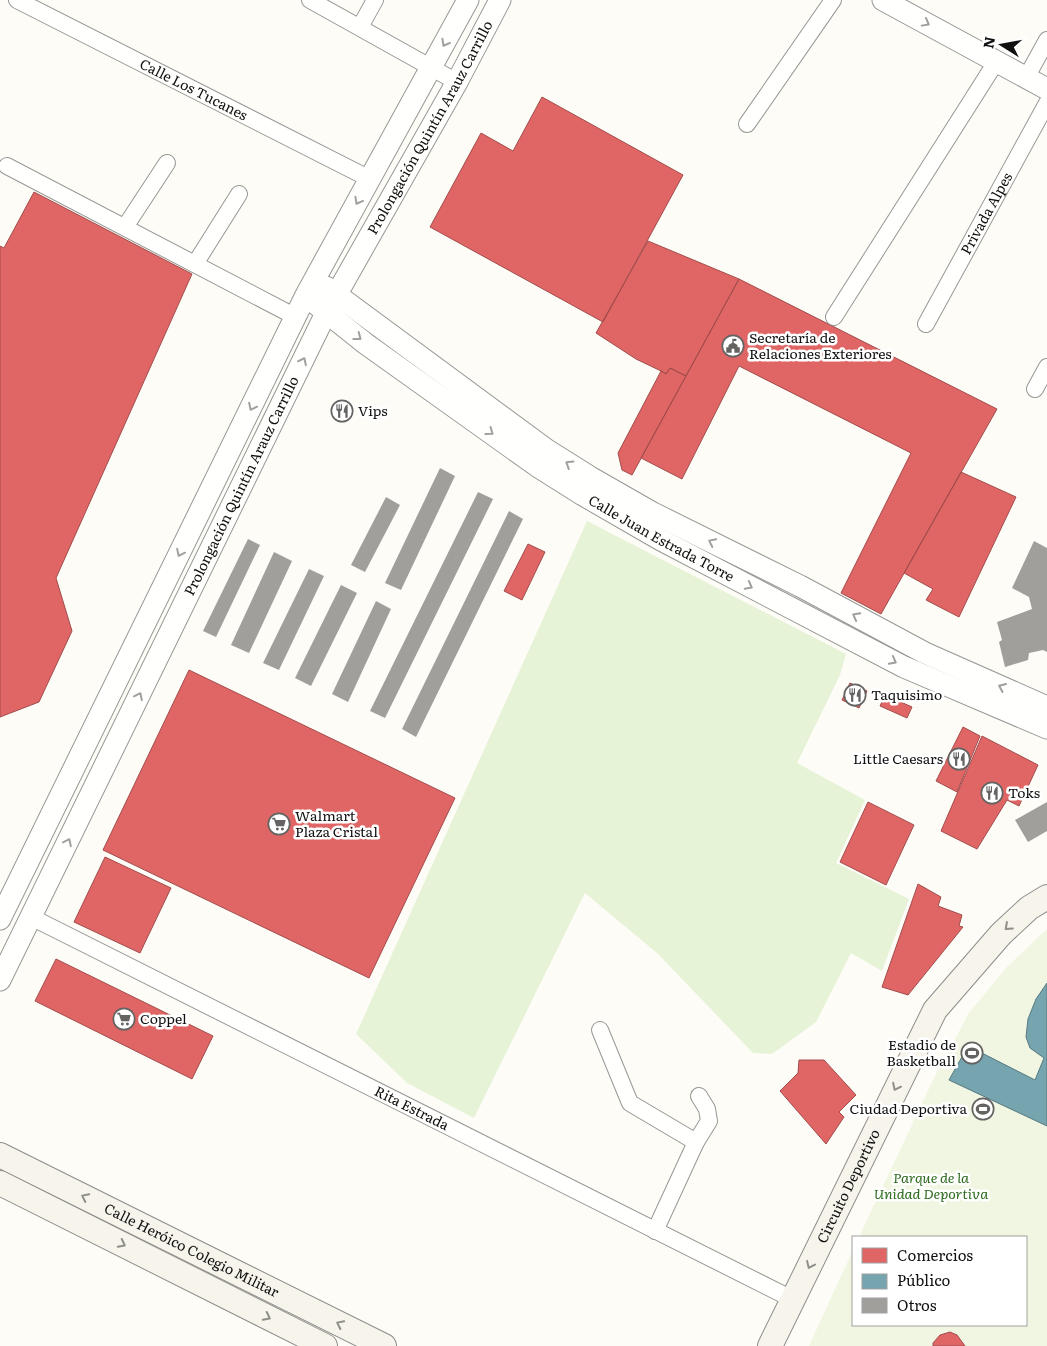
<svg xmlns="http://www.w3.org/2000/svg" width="1047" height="1346" viewBox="0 0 1047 1346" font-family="Literata,serif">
<rect width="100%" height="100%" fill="#fdfcf7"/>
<path fill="#e7f3d7" d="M 587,521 L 846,654 L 840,675 L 797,763 L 865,800 L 836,863 L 909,899 L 882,971 L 851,953 L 816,1022 L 772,1054 L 753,1053 L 657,953 L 585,893 L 474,1118 L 407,1083 L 356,1034 Z"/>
<path fill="#f0f6e1" d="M 1047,929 L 1047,1346 L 809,1346 L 853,1250 L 853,1325 L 1026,1325 L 1026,1237 L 859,1237 L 934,1078 L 969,1013 L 1007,967 Z"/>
<path fill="#e06666" stroke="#a24c4c" d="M 542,97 L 683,175 L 603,322 L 430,227 L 481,133 L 513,151 Z
M 34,192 L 192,274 L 56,578 L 72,631 L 39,702 L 0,717 L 0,246 L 4,248 Z
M 648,241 L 739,279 L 686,376 L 670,368 L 666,374 L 661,371 L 636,359 L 596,333 Z
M 739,279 L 997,409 L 881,614 L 841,593 L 911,453 L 739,366 L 682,479 L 641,458 Z
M 670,368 L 686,376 L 632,475 L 622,470 L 618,453 L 661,371 L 666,374 Z
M 961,472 L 1016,497 L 959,617 L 926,600 L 933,589 L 904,573 Z
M 528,544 L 545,552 L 522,600 L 504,591 Z
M 189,670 L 455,798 L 369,978 L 103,850 Z
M 850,683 L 867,691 L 859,708 L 842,700 Z
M 885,695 L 912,707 L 907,718 L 880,706 Z
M 963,727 L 980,736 L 957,792 L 936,781 Z
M 982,736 L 1038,765 L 1019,806 L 1007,800 L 977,849 L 941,831 Z
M 868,802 L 914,825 L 886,885 L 840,862 Z
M 105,857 L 171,888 L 140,953 L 74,922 Z
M 918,884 L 941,897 L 938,906 L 962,915 L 959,926 L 963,927 L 908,995 L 882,987 Z
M 56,959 L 213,1036 L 192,1079 L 35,1001 Z
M 799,1060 L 824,1060 L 856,1095 L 839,1112 L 844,1117 L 826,1144 L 780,1091 L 798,1073 Z
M 950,1332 L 957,1335 L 965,1346 L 933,1346 L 933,1343 L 940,1335 Z"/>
<path fill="#76a5af" stroke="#587980" d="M 1047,983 L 1047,1126 L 949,1080 L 968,1046 L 1035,1080 L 1044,1058 L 1030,1048 L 1026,1037 L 1028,1019 L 1036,999 Z"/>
<path fill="#a19f9c" d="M 440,468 L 455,476 L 401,590 L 385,583 Z
M 478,492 L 493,499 L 385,718 L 370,711 Z
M 386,497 L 400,505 L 365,572 L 351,565 Z
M 509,511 L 523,519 L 416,737 L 402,729 Z
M 248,539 L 260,545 L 216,637 L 203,631 Z
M 1034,541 L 1047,548 L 1047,652 L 1043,650 L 1029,653 L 1028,660 L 1005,667 L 999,642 L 1002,640 L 997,622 L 1032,609 L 1029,597 L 1012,588 Z
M 274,552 L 292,561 L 249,653 L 231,645 Z
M 309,569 L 324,576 L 279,670 L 263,663 Z
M 341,585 L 357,593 L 311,686 L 295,678 Z
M 376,601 L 391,609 L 348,702 L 332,694 Z
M 1047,802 L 1047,831 L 1028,842 L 1015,820 Z"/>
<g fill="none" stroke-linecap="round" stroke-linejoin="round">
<g stroke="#979795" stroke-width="18">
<g id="minor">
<path id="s1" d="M 17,0 L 370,179"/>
<path d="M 310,0 L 457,82"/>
<path d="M 360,27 L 375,0"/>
<path d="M 1026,78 L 1047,40"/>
<path d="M 747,124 L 833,0"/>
<path d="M 7,166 L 296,317"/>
<path d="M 125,227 L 167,163"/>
<path d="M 195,264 L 239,194"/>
<path d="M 834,317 L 996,62"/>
<path id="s2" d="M 926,324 L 1047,103"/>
<path d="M 1035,389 L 1047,367"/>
<path id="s3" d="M 31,917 L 794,1300"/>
<path d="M 600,1030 L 630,1103 L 696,1142"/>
<path d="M 655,1231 L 696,1142 L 709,1121 L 707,1109 L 699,1096"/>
</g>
</g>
<g stroke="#979795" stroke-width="23">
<g id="tertiary">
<path d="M 883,0 L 1047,89"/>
<path d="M 326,287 L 547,450 L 590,477 L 653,513 L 800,586 L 925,653 L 1047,707"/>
<path id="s4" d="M 316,304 L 366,344 L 537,466 L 583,495 L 661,540 L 904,667 L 1047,728"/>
<path d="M 0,919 L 306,295 L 468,0"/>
<path id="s5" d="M 0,980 L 326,313 L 457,82 L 500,0"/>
</g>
</g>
<g stroke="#8e8d8b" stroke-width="26">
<g id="secondary">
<path id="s6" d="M 0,1155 L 384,1346"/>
<path d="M 0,1183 L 325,1346"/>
<path id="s7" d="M 770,1346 L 935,1010 L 1001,934 L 1029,908 L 1047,897"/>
</g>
</g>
<use href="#minor" stroke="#fffffe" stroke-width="16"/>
<use href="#tertiary" stroke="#fffffe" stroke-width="21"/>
<use href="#secondary" stroke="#f6f4eb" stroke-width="24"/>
</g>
<defs><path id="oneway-chevron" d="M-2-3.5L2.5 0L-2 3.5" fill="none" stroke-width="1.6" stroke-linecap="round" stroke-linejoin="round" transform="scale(1.25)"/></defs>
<g stroke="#a0a09f">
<use href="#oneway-chevron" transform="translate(926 23) rotate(29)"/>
<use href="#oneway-chevron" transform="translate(445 43) rotate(119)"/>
<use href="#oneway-chevron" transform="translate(358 201) rotate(119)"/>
<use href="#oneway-chevron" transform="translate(358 337) rotate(37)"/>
<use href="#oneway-chevron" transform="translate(303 361) rotate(-64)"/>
<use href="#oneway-chevron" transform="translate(252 407) rotate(116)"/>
<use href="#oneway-chevron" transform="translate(490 432) rotate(36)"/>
<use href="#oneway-chevron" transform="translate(569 464) rotate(-148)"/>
<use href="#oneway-chevron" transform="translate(712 542) rotate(-154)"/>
<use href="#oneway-chevron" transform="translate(180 553) rotate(116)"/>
<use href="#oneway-chevron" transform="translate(749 586) rotate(28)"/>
<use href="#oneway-chevron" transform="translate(856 616) rotate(-152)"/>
<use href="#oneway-chevron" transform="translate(893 661) rotate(28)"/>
<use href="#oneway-chevron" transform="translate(1002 687) rotate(-156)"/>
<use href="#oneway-chevron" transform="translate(139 696) rotate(-64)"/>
<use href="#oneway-chevron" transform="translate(68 842) rotate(-64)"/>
</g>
<g stroke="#8f8e89">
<use href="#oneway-chevron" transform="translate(1008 927) rotate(138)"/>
<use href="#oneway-chevron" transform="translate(896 1087) rotate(116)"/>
<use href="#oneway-chevron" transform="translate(85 1197) rotate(-154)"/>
<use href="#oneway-chevron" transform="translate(122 1244) rotate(27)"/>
<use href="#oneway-chevron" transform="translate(810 1265) rotate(115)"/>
<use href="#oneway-chevron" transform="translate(267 1317) rotate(27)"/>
<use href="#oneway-chevron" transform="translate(340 1324) rotate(-154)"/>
</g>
<defs>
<g id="civic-ring" transform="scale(1.125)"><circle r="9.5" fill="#fff" stroke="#646362" stroke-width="1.5"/><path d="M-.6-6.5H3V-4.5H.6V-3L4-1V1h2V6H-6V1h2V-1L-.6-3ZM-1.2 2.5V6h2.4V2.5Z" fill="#646362"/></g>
<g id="restaurant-ring" transform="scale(1.125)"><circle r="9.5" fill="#fff" stroke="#646362" stroke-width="1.5"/><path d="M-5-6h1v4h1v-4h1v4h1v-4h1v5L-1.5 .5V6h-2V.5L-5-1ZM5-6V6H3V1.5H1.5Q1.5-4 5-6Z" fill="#646362"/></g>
<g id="supermarket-ring" transform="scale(1.125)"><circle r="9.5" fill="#fff" stroke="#646362" stroke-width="1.5"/><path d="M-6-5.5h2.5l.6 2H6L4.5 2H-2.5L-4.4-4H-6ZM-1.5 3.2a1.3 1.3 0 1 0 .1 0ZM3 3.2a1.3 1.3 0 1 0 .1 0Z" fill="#646362"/></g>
<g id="stadium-ring" transform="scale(1.125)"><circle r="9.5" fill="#fff" stroke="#646362" stroke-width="1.5"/><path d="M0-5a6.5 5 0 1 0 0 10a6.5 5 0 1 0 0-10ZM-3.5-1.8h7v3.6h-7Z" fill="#646362"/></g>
</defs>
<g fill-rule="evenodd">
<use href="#civic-ring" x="733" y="346"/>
<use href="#restaurant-ring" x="342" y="411"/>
<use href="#restaurant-ring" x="855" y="695"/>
<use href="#restaurant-ring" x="959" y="759"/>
<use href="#restaurant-ring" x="992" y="793"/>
<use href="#supermarket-ring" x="279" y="824"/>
<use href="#supermarket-ring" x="124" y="1019"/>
<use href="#stadium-ring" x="972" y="1053"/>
<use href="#stadium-ring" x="983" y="1109"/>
</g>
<g text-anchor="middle" stroke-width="5" stroke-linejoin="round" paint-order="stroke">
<g font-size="14" fill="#111" stroke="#fff">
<text dy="5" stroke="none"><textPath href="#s1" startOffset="198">Calle Los Tucanes</textPath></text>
<text dy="5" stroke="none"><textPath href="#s5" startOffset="955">Prolongación Quintín Arauz Carrillo</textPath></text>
<text dy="5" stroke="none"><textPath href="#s2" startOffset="126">Privada Alpes</textPath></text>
<text dy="5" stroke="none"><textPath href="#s5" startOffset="550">Prolongación Quintín Arauz Carrillo</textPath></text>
<text dy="5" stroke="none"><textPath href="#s4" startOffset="418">Calle Juan Estrada Torre</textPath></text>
<text dy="5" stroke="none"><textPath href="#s3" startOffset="426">Rita Estrada</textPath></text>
<text dy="5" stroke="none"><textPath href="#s7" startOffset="178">Circuito Deportivo</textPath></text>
<text dy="5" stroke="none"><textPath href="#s6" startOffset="214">Calle Heróico Colegio Militar</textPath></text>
</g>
<g font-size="14" fill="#111" stroke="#fff" text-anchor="start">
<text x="749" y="343">Secretaría de<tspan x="749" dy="16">Relaciones Exteriores</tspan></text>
<text x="358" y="416">Vips</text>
<text x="871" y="700">Taquisimo</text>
<text x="943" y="764" text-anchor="end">Little Caesars</text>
<text x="1008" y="798">Toks</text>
<text x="295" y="821">Walmart<tspan x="295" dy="16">Plaza Cristal</tspan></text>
<text x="140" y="1024">Coppel</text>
<text x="956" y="1050" text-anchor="end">Estadio de<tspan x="956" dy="16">Basketball</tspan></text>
<text x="967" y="1114" text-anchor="end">Ciudad Deportiva</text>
</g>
<g font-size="14" font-style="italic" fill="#2f6b1f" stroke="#fff">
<text x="931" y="1183">Parque de la<tspan x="931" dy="16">Unidad Deportiva</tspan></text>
</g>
</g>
<rect x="852" y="1236" width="175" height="90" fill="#ffffff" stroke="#a0a0a0"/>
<rect x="862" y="1248" width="25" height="15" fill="#e06666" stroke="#a0a0a0"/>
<text x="897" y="1261" font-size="15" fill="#111111">Comercios</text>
<rect x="862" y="1274" width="25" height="15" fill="#76a5af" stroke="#a0a0a0"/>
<text x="897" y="1286" font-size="15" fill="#111111">Público</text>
<rect x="862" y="1298" width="25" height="15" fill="#a19f9c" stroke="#a0a0a0"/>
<text x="897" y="1311" font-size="15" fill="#111111">Otros</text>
<g transform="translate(1002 45) rotate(281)" stroke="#ffffff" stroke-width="4" paint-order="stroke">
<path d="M0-4L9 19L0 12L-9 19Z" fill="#111111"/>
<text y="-8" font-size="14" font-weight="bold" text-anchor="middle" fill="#111111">N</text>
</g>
</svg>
